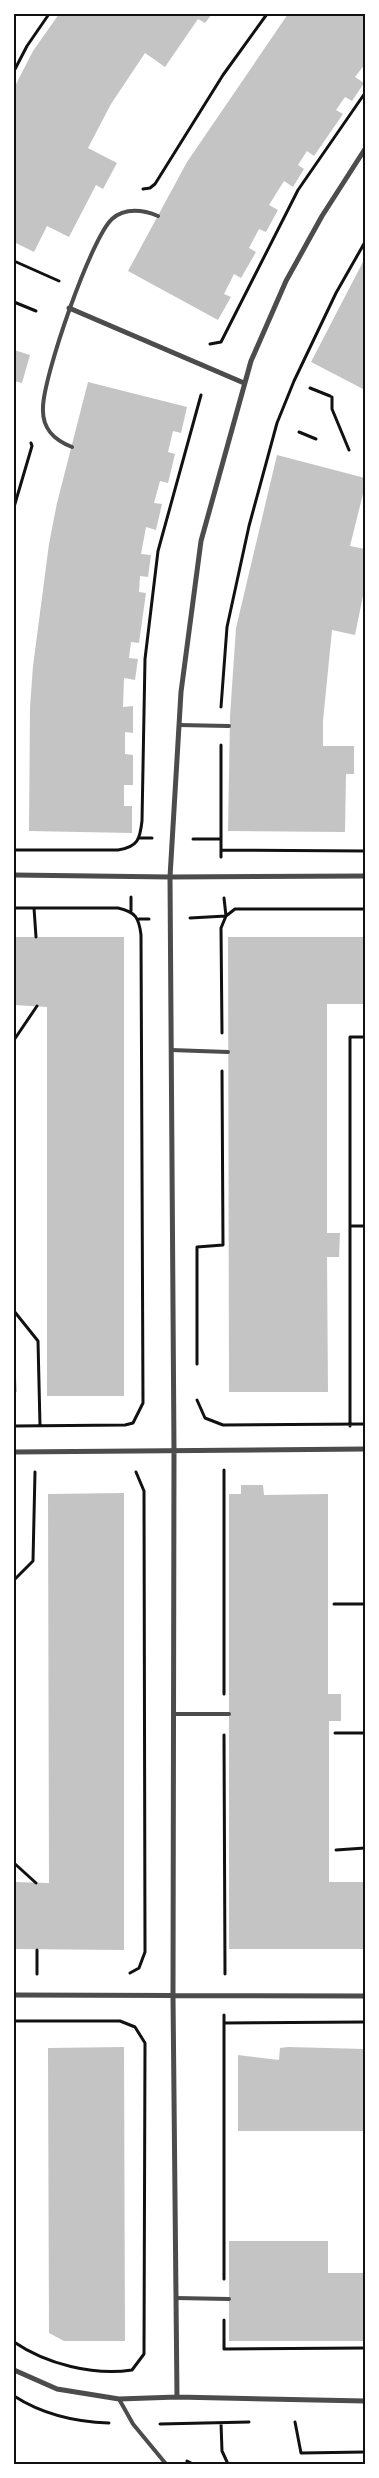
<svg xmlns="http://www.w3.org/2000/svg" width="379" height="2478" viewBox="0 0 379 2478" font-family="'Alegreya Sans',sans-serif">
<rect width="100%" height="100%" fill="#fff"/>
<path fill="#c4c4c4" d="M 59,14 L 212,14 L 205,23 L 198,19 L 165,67 L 145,53 L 111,104 L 88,148 L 117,163 L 103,189 L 96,185 L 69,237 L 47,226 L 34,252 L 14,242 L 14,88 L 33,51 Z
M 288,14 L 365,14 L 365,64 L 355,77 L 364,83 L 352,101 L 345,97 L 336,110 L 343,114 L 314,156 L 307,151 L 298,165 L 304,169 L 293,187 L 284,181 L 269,205 L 278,210 L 266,232 L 259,229 L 249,248 L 256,252 L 241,278 L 234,274 L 224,294 L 231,297 L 218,320 L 128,271 L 187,162 Z
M 365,258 L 365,390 L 311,362 Z
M 14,350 L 30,355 L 22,383 L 14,381 Z
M 88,382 L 187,407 L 181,433 L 173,431 L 168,452 L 175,454 L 168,483 L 160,481 L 154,503 L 162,504 L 156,530 L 146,527 L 141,554 L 151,555 L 148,577 L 140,576 L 139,592 L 146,593 L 139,643 L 131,642 L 129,658 L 138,659 L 135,680 L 124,678 L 123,707 L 133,706 L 133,733 L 125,732 L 125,754 L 133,755 L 133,785 L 124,785 L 124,806 L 132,806 L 132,833 L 29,831 L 30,707 L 33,666 L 49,544 L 57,503 Z
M 277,455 L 365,478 L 365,486 L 350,546 L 365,549 L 365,586 L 355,635 L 332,630 L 323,721 L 323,746 L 354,746 L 354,774 L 346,774 L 345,832 L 228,831 L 230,716 L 236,628 Z
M 14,937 L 124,937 L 124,1396 L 47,1396 L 47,1007 L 14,1005 Z
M 228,937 L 365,937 L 365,1004 L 327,1004 L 327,1233 L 340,1233 L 339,1257 L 327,1257 L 328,1392 L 229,1392 Z
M 14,1377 L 16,1377 L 17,1392 L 14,1392 Z
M 241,1485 L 263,1485 L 264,1495 L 328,1494 L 328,1694 L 341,1694 L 341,1721 L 329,1721 L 329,1882 L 365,1882 L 365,1949 L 229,1949 L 229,1494 L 241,1494 Z
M 124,1493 L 124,1950 L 14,1949 L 14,1882 L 49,1883 L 48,1494 Z
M 124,2047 L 125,2341 L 64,2341 L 49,2333 L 48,2048 Z
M 288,2047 L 365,2049 L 365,2131 L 238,2131 L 238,2055 L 279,2060 L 280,2048 Z
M 229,2241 L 328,2241 L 328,2273 L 365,2273 L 365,2341 L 229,2341 Z"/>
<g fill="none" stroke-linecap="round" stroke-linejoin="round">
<path stroke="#111" stroke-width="3" d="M 14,71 L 27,46 L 49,14
M 143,189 L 150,188 L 155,184 L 223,75 L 267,14
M 14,261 L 59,281
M 14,302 L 36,311
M 210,344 L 221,342 L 298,190 L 365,93
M 310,388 L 330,396
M 332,397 L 332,409 L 349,450
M 365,410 L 365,409
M 299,432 L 316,439
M 14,507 L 32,446 L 31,443
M 221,707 L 227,627 L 249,526 L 277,423 L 294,381 L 336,293 L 365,242
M 221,745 L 221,857
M 140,838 L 152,838
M 193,839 L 221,839
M 14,850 L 118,850 C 138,847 140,839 142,821 L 145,659 L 158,551 L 201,395
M 221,850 L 365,851
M 131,897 L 131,911
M 14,908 L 118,908 C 136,912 139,918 141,935 L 143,1403 L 133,1423 L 125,1425 L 14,1426
M 34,908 L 36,937
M 190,918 L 226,916 L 224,898
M 139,919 L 149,919
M 222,1033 L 221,928 L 226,916 L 235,909 L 365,909
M 14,1040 L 37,1006
M 14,1187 L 14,1311 L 38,1341 L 40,1426
M 350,1226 L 365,1226
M 197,1364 L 197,1247 L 223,1245 L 222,1071
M 197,1400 L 205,1418 L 223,1425 L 365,1424
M 350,1426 L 350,1037 L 365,1037
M 224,1470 L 224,1694
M 14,1580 L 33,1561 L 35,1472
M 334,1604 L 365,1604
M 335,1733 L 365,1733
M 224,1735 L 225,1974
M 336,1850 L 365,1848
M 14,1863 L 36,1883
M 130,1973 L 139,1968 L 145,1952 L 144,1491 L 136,1472
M 37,1974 L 37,1950
M 14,2021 L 120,2021 L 135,2027 L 145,2043 L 144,2354 L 132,2370 C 94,2376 46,2364 14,2342
M 224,2023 L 365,2022
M 224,2279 L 224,2015
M 224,2320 L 224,2349 L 365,2348
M 14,2396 C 42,2414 76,2422 109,2423
M 295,2422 L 301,2453 L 365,2452
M 221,2423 L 222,2451 L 228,2464
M 160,2424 L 249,2422
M 187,2461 L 193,2464"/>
<path stroke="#4c4c4c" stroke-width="4" d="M 72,447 C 54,440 42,429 43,408 C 43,377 91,238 112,219 C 125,207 144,210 158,216
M 179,725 L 229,726
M 171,1050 L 228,1052
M 174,1714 L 229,1714
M 176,2298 L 229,2299
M 119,2399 L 133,2424 L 166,2464"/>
<path stroke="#4c4c4c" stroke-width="5" d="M 69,308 L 244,383
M 14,875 L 170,877 L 365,876
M 14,1452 L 365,1449
M 14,1995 L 365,1996
M 14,2370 L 57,2389 L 119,2399 L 177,2397 L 365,2401
M 177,2397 L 173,1996 L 174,1450 L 170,877 L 181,692 L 201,541 L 251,361 L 286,281 L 322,216 L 365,149"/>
</g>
<rect width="379" height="2478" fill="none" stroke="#ffffff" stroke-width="30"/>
<rect x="15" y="15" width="349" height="2448" fill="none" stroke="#111" stroke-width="2"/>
</svg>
